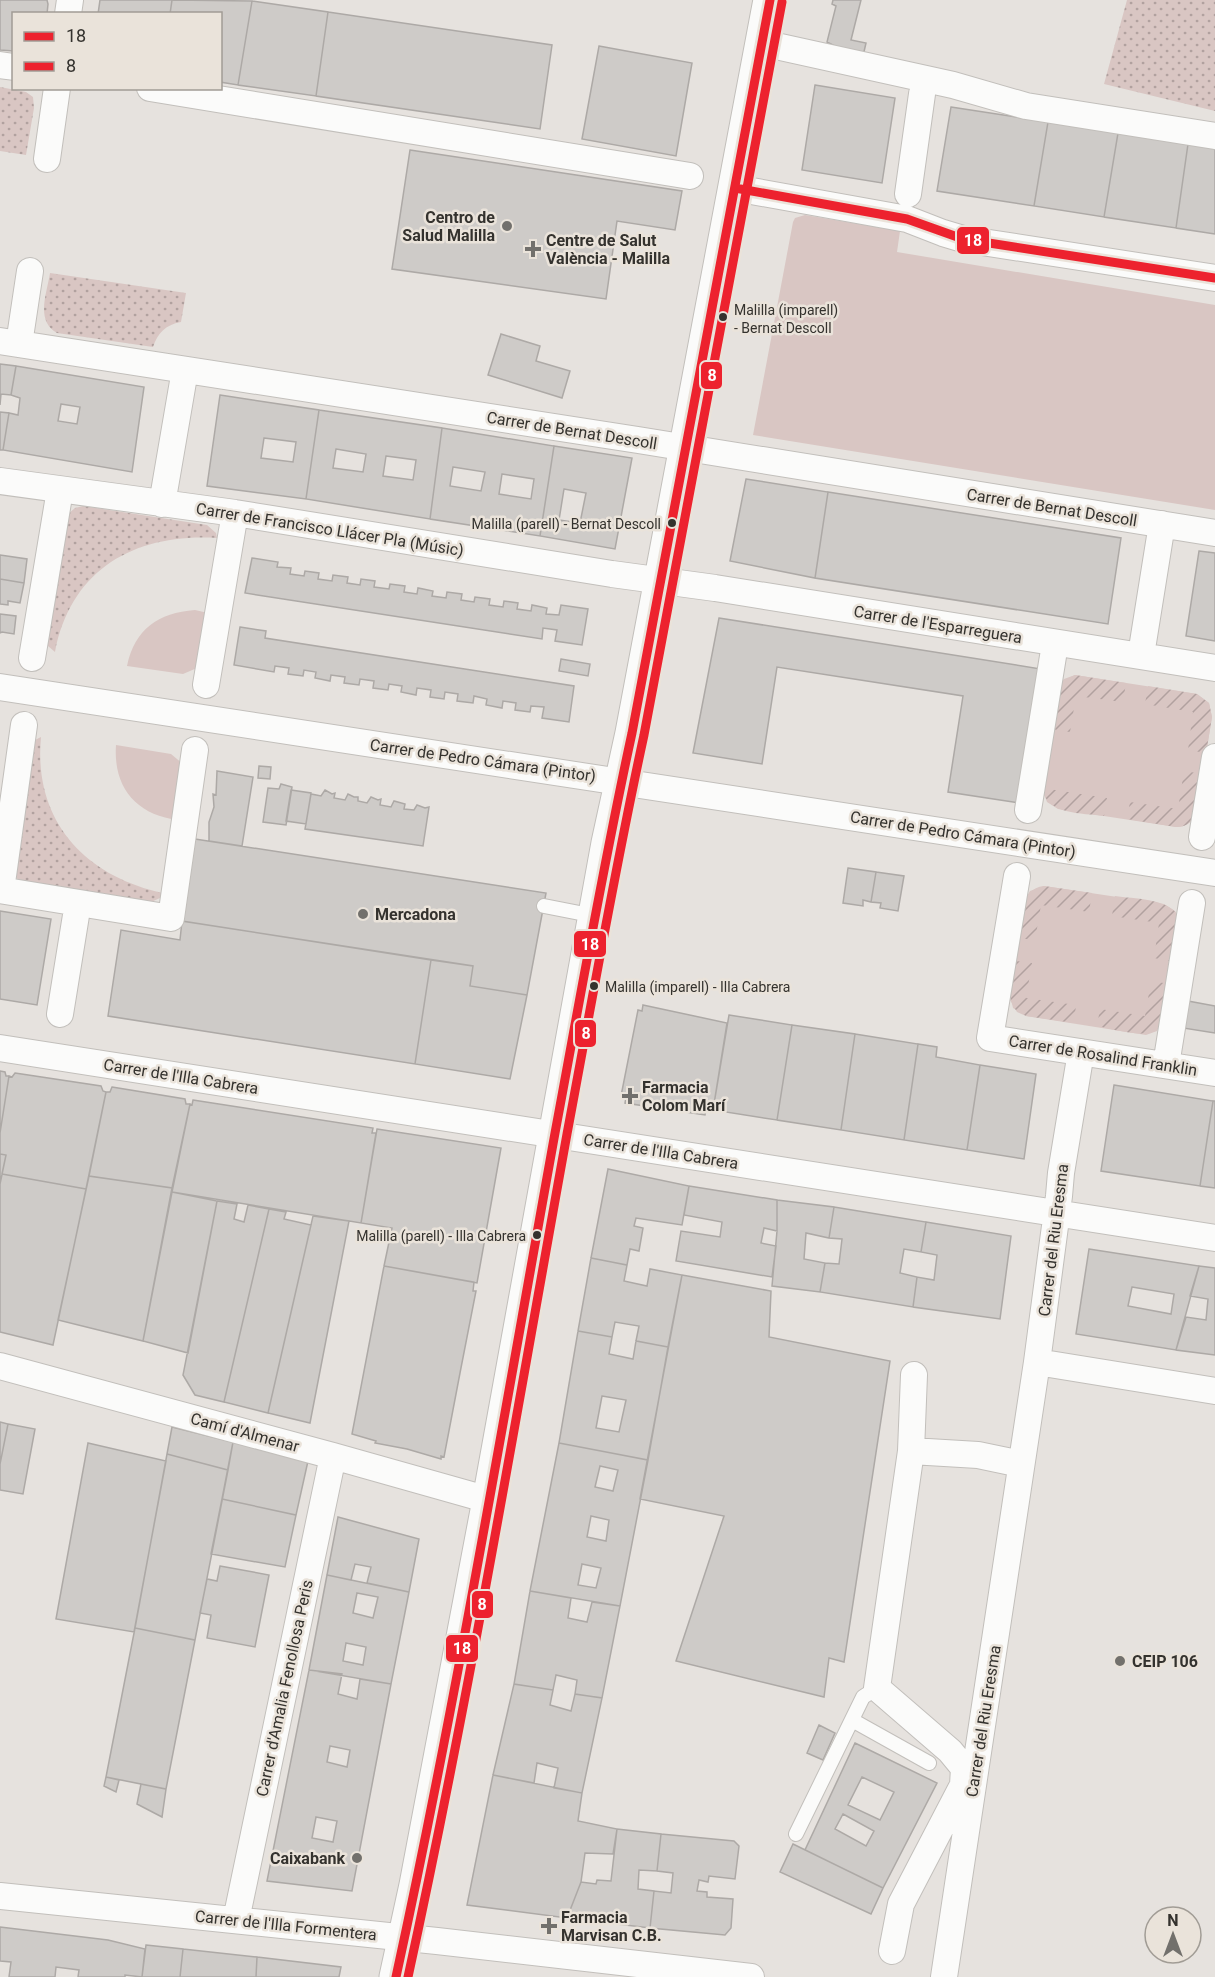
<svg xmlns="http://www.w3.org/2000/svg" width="1215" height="1977" viewBox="0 0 1215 1977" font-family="Roboto,sans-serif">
<defs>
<pattern id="grass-dots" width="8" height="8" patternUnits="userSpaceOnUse" patternTransform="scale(1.5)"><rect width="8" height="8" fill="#d9c6c3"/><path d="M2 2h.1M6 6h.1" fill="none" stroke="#b1a19f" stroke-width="1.8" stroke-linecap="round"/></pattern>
<pattern id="garden-furrows" width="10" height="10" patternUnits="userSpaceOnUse" patternTransform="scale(1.5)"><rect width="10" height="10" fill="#d9c6c3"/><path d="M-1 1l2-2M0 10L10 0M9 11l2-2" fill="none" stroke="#b1a19f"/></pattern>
</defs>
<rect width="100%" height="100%" fill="#e6e2de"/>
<path fill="url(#grass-dots)" d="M 1127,0 L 1215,0 L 1215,111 L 1104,84 Z
M 0,87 L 26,92 L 33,97 L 34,108 L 26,155 L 0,151 Z
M 50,273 L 186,293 L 181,322 C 165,325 158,333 153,347 L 57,333 C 35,321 47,293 50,273 Z
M 83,506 L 207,525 L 216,533 L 217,538 C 135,533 71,569 55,652 L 48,646 L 47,640 L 68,514 L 75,508 Z
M 41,737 C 33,820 84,876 163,893 L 160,898 L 149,903 L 19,881 L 13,873 L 33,741 Z"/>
<path fill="#d9c6c3" d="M 805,215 L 900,231 L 897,252 L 1215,305 L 1215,510 L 753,435 L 793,222 L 795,218 Z
M 195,610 L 208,613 L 197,668 L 183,674 L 127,666 C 135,629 158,613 195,610 Z
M 1075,675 L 1197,694 L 1209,703 L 1212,717 L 1197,810 C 1192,820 1188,827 1176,827 L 1058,809 L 1047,802 L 1042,788 L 1062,681 Z
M 116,745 L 171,754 L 183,764 L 178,820 C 136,815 113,787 116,745 Z
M 1044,886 L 1164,904 L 1175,911 L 1180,923 L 1157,1031 L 1146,1035 L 1026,1016 L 1017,1012 L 1010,1000 L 1024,901 L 1030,891 Z"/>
<path fill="url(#garden-furrows)" d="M 1075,675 L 1126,683 L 1123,702 L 1076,696 L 1070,732 L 1051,729 L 1060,684 L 1064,679 Z
M 1148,686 L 1197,694 L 1209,703 L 1212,717 L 1206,753 L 1188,750 L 1193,712 L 1145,704 Z
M 1184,771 L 1203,774 L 1195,817 C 1190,824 1184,827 1176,827 L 1127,819 L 1130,802 L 1178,809 Z
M 1042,788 L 1107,798 L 1104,816 C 1082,813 1046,815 1042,788 Z
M 1044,886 L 1092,893 L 1089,912 L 1041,905 L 1035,940 L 1018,938 C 1022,919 1019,889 1044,886 Z
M 1115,896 C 1134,899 1166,898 1178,915 L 1174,962 L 1154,958 L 1159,923 L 1112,916 Z
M 1015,961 L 1032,963 L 1026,998 L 1076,1005 L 1074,1023 L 1026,1016 L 1013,1008 L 1010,995 Z
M 1151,981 L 1170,984 C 1168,996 1168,1016 1161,1026 C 1151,1041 1113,1029 1097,1026 L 1100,1009 L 1145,1016 Z"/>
<path fill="#cecbc8" stroke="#ada9a6" stroke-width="1.5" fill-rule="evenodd" d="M 0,0 L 47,0 L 48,4 L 47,14 L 14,14 L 14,51 L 0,50 Z
M 100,0 L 172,0 L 170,14 L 98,14 Z
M 172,0 L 252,1 L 238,85 L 220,82 L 220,14 L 170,14 Z
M 833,0 L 861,0 L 851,40 L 866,43 L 863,56 L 846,52 L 827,42 L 836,6 L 832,4 Z
M 252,1 L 328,12 L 316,96 L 238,85 Z
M 328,12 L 552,45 L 540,129 L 316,96 Z
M 599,46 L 692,63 L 676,156 L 582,139 Z
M 815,85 L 895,98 L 882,183 L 802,170 Z
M 951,107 L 1048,122 L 1034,206 L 937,191 Z
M 1048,122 L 1118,133 L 1104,217 L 1034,206 Z
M 1118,133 L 1188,144 L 1176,228 L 1104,217 Z
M 1188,144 L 1215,148 L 1215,234 L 1176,228 Z
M 410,150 L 682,191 L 675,230 L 617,221 L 606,299 L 392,269 Z
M 501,334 L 540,346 L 536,361 L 570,371 L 562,398 L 488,375 Z
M 0,364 L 16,366 L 11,395 L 1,394 L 0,405 Z
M 16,366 L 144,387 L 132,472 L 3,450 L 9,413 L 18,415 L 20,398 L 11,395 ZM 61,404 L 80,407 L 77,424 L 58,421 Z
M 220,395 L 319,410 L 306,499 L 207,486 ZM 264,438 L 296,442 L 293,462 L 261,458 Z
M 319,410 L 442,428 L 430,519 L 306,499 ZM 336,449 L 366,454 L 363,472 L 333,468 ZM 386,456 L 416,460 L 413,480 L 383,476 Z
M 0,412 L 9,413 L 3,450 L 0,450 Z
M 442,428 L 554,446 L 540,536 L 430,519 ZM 453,467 L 485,472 L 481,491 L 450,486 ZM 502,474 L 534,479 L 531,499 L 499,494 Z
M 554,446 L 632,458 L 615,549 L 540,536 ZM 564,489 L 586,493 L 580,523 L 559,520 Z
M 746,479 L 828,492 L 815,578 L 730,561 Z
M 828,492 L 1121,538 L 1108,624 L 815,578 Z
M 1199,551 L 1215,553 L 1215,641 L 1186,636 Z
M 0,555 L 27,559 L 24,583 L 0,579 Z
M 252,558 L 278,562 L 277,567 L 291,568 L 290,574 L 304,576 L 305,571 L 319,573 L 318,579 L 332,581 L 333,575 L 348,577 L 347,583 L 360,585 L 361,579 L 375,581 L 374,587 L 389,589 L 390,584 L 405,586 L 404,592 L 417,594 L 418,588 L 433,591 L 432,596 L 446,598 L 447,592 L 462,594 L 461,600 L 474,602 L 475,597 L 490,599 L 489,605 L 503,607 L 504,601 L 518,603 L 517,609 L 531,611 L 532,605 L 547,608 L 546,614 L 559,615 L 561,605 L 588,609 L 582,645 L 555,641 L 557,630 L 543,628 L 542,639 L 245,593 Z
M 0,579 L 24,583 L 20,603 L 8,601 L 8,605 L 0,604 Z
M 0,614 L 16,616 L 14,634 L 2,632 L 0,633 Z
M 719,618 L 1041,669 L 1020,803 L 948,792 L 963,696 L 777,667 L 762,764 L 693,753 Z
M 240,627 L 266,631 L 265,638 L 574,686 L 569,722 L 542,718 L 544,707 L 531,706 L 530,712 L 515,710 L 516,703 L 503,701 L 502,708 L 486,705 L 487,699 L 474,696 L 473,703 L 457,701 L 458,694 L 445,692 L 444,699 L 430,697 L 431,690 L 417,688 L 416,695 L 401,692 L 402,686 L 389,684 L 388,690 L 373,688 L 374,681 L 360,679 L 359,685 L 344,683 L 345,677 L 331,675 L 330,681 L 315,678 L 316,672 L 304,670 L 303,676 L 288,674 L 289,668 L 275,666 L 274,672 L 234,665 Z
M 561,659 L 590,664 L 588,676 L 559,671 Z
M 259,766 L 271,767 L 270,779 L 258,778 Z
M 217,771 L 253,777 L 242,846 L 209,841 L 209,822 L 214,807 L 213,794 L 216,795 Z
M 281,784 L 292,787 L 286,825 L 263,822 L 268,788 L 279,789 Z
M 291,790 L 311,793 L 306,824 L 286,821 Z
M 325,790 L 332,794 L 335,793 L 334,798 L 345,800 L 348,794 L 354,797 L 358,797 L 358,801 L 367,803 L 371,797 L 378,800 L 381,799 L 380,805 L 391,807 L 394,801 L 405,804 L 404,809 L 414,810 L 417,805 L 425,808 L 429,807 L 423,846 L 305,829 L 311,794 L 321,796 Z
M 195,839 L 546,893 L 527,995 L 470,986 L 473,966 L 182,921 Z
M 848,868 L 876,872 L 871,902 L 863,900 L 863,906 L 843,903 Z
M 876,872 L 904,876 L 898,911 L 880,908 L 881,903 L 871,902 Z
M 0,911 L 51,919 L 37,1005 L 0,999 Z
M 182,921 L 431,960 L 415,1064 L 108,1016 L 121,930 L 180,940 Z
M 431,960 L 473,966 L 470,986 L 527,995 L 510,1079 L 415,1064 Z
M 1188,1001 L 1215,1006 L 1215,1033 L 1183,1028 Z
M 643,1005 L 727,1023 L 713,1110 L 706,1109 L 705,1115 L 625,1103 L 626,1097 L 621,1096 L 638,1010 L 642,1011 Z
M 729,1015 L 792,1025 L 777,1120 L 713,1110 Z
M 792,1025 L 855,1034 L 841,1130 L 777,1120 Z
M 855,1034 L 918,1044 L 904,1140 L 841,1130 Z
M 918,1044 L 937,1047 L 936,1057 L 980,1065 L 967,1150 L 904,1140 Z
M 980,1065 L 1036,1074 L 1024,1159 L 967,1150 Z
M 0,1071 L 5,1072 L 6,1076 L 9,1076 L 0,1133 Z
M 15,1073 L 101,1086 L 103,1091 L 106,1092 L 86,1189 L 2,1174 L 6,1155 L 0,1154 L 0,1133 L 9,1076 L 12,1077 Z
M 1114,1085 L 1213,1101 L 1200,1186 L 1101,1171 Z
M 112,1087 L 185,1099 L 186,1104 L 190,1104 L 172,1188 L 89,1176 L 106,1092 L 110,1092 Z
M 193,1100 L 373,1128 L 372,1133 L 376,1133 L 361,1223 L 172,1192 L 190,1104 L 192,1105 Z
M 1213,1101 L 1215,1101 L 1215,1188 L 1200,1186 Z
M 377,1129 L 501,1148 L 477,1283 L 384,1266 L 392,1228 L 361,1223 Z
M 0,1154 L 6,1155 L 0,1184 Z
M 608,1169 L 689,1186 L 682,1225 L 636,1218 L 634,1226 L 643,1228 L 639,1251 L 630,1249 L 627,1265 L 591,1258 Z
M 2,1174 L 86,1189 L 53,1345 L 0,1332 L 0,1184 Z
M 89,1176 L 172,1188 L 143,1341 L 58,1320 Z
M 689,1186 L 777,1200 L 777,1231 L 764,1228 L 761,1243 L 776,1246 L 772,1277 L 676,1261 L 681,1231 L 720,1237 L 722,1222 L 684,1215 Z
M 172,1192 L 217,1201 L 188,1353 L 143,1341 Z
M 777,1200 L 834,1207 L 829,1238 L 806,1233 L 804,1259 L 825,1263 L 820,1292 L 772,1286 L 777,1231 Z
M 217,1201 L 237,1204 L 234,1219 L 244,1222 L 248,1205 L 269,1209 L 224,1402 L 195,1395 L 183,1375 Z
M 834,1207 L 926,1222 L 921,1252 L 904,1249 L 900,1273 L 917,1277 L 913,1307 L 820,1292 L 825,1263 L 839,1264 L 842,1239 L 829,1238 Z
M 269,1209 L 286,1212 L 284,1219 L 311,1225 L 268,1413 L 224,1402 Z
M 313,1216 L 349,1221 L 310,1423 L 268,1413 Z
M 926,1222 L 1011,1236 L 1000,1319 L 913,1307 L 917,1277 L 934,1280 L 937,1255 L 921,1252 Z
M 1089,1249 L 1199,1266 L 1176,1350 L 1076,1334 ZM 1132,1287 L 1174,1294 L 1171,1314 L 1128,1306 Z
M 591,1258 L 627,1265 L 624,1281 L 647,1286 L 650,1269 L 682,1275 L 668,1347 L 636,1341 L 639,1326 L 615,1322 L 612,1337 L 578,1331 Z
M 384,1266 L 474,1282 L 473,1291 L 476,1291 L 460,1373 L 444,1457 L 441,1456 L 441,1459 L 407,1449 L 375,1443 L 376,1441 L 352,1434 Z
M 1199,1266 L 1215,1268 L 1215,1355 L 1176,1350 L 1186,1317 L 1206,1320 L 1208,1299 L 1190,1296 Z
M 682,1275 L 771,1291 L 769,1337 L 890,1361 L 844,1662 L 829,1658 L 824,1697 L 676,1661 L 724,1516 L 640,1499 Z
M 578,1331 L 612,1337 L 609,1354 L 633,1359 L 636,1341 L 668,1347 L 648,1460 L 559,1443 ZM 602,1396 L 626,1400 L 619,1432 L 596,1428 Z
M 0,1422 L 8,1424 L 0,1464 Z
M 8,1424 L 35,1429 L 23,1494 L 0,1490 L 0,1464 Z
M 172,1427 L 233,1442 L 228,1470 L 167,1454 Z
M 233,1442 L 308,1461 L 296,1515 L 222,1499 Z
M 88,1443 L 166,1461 L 134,1632 L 56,1619 Z
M 559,1443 L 648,1460 L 620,1606 L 530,1591 ZM 600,1466 L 618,1470 L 613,1491 L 595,1487 ZM 591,1516 L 609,1520 L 606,1541 L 587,1537 ZM 582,1564 L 601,1568 L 596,1588 L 578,1585 Z
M 167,1454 L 228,1470 L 195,1640 L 135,1628 Z
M 222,1499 L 296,1515 L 285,1567 L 211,1554 Z
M 338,1517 L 419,1539 L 409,1592 L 367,1583 L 371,1567 L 355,1564 L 351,1580 L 327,1575 Z
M 220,1566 L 269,1575 L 255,1647 L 207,1638 L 211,1615 L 200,1613 L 207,1579 L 217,1581 Z
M 327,1575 L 409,1592 L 391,1684 L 309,1670 ZM 357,1593 L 378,1597 L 373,1618 L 353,1613 ZM 346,1643 L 366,1647 L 363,1665 L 343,1661 Z
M 530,1591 L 571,1598 L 568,1618 L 587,1622 L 592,1602 L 620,1606 L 602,1698 L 575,1694 L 577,1680 L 556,1675 L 553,1690 L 514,1684 Z
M 135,1628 L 195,1640 L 166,1789 L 106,1777 Z
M 309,1670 L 342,1674 L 338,1694 L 357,1699 L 360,1679 L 391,1684 L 352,1891 L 267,1881 ZM 330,1746 L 350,1750 L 347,1767 L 327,1762 ZM 316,1817 L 337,1821 L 333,1842 L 312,1838 Z
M 514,1684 L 553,1690 L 550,1705 L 571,1711 L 575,1694 L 602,1698 L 582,1793 L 554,1788 L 558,1768 L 537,1763 L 534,1783 L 493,1775 Z
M 819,1725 L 835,1733 L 823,1760 L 807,1753 Z
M 855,1743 L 937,1783 L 883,1888 L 805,1850 ZM 862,1777 L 894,1792 L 880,1820 L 848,1805 ZM 843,1814 L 874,1831 L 866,1846 L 835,1829 Z
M 493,1775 L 582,1793 L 578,1821 L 617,1829 L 613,1854 L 585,1853 L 581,1882 L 567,1918 L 467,1905 Z
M 106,1777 L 119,1780 L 116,1792 L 104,1786 Z
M 141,1784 L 166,1789 L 162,1817 L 137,1804 Z
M 617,1829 L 661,1834 L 657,1871 L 639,1870 L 638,1889 L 654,1891 L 650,1928 L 567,1918 L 581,1882 L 596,1884 L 597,1880 L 611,1881 Z
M 661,1834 L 734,1841 L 739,1846 L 735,1879 L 709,1876 L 708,1882 L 699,1880 L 697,1891 L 707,1892 L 707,1897 L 733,1899 L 731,1928 L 725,1935 L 650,1928 L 654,1891 L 671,1893 L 673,1873 L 657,1871 Z
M 793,1844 L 883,1888 L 871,1914 L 780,1872 Z
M 0,1927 L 108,1940 L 145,1949 L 142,1977 L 125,1975 L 125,1977 L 78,1977 L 79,1970 L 56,1967 L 55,1977 L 9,1977 L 11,1962 L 0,1961 Z
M 146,1945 L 183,1949 L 180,1977 L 142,1977 Z
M 183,1949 L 257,1957 L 256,1977 L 180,1977 Z
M 257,1957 L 341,1967 L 339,1977 L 256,1977 Z"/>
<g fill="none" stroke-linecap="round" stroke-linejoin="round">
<g stroke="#c2bfbb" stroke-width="16">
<path id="lane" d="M 544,906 L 595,916
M 852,1720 L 929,1763
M 796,1834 L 863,1697 L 877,1688"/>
</g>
<g stroke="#c2bfbb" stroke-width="28">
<path id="street" d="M 68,14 L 70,0
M 762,43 L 953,85 L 1026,106 L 1215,136
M 0,65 L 14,67
M 150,88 L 690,176
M 47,159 L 57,88
M 735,188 L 907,219 L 943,233 L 963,239 L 1215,278
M 908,194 L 922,94
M 0,341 L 638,440 L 1215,533
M 19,344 L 30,271
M 0,481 L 235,513 L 612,574 L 715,588 L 1215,668
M 162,504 L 185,370
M 1141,655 L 1162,524
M 32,658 L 60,490
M 206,685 L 235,513
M 0,687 L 1215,873
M 1028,810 L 1055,644
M 1202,837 L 1215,757
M 1017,876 L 990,1038 L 1215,1073
M 0,890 L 171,918 L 195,750
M 1,890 L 24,725
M 60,1014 L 78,903
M 0,1048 L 1215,1238
M 1166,1065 L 1192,903
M 1037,1362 L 1215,1391
M 0,1366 L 333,1456 L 489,1500
M 911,1451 L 914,1375
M 0,1896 L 437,1941 L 751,1977
M 236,1920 L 333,1456
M 892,1951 L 901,1904 L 963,1785 L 964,1768 L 950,1751 L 877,1688 L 911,1451 L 978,1455 L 1021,1464
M 944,1977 L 1037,1362 L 1059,1196 L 1061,1173 L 1081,1052"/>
</g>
<g stroke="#c2bfbb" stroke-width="35">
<path id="secondary" d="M 396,1977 L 416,1885 L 489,1500 L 608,843 L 632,733 L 770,0"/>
</g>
<use href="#lane" stroke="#fbfbfa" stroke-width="14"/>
<use href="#street" stroke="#fbfbfa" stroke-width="26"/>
<use href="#secondary" stroke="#fbfbfa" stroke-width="33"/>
<g stroke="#eae3da" stroke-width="14">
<path id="bus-1" d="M 735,188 L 907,219 L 963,239 L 1215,278
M 396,1977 C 457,1697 504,1415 555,1133 C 580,999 603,866 632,733 L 770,0"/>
</g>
<g stroke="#eae3da" stroke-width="14">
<path id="bus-2" d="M 408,1977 C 469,1698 516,1416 567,1134 C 592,1001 615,868 644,735 L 782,2"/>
</g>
<use href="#bus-1" stroke="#ed222e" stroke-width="9"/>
<use href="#bus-2" stroke="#ed222e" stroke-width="9"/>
</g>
<g fill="#72706c" stroke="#eae3da" stroke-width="2">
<circle cx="507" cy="226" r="6"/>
<path d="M530 240h6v6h6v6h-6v6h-6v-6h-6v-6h6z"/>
<circle cx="363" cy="914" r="6"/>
<path d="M627 1087h6v6h6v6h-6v6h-6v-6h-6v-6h6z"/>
<circle cx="1120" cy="1661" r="6"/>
<circle cx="357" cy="1858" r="6"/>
<path d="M546 1917h6v6h6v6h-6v6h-6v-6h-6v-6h6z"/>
</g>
<g fill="#34322e" stroke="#eae3da" stroke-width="2">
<circle cx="723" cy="317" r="5"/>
<circle cx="672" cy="523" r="5"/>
<circle cx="594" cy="986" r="5"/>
<circle cx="537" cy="1235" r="5"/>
</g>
<g text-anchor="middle" stroke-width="5" stroke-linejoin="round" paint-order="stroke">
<g font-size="14" fill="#34322e" stroke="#eae3da" text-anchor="start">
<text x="734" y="315">Malilla (imparell)<tspan x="734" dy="18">- Bernat Descoll</tspan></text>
<text x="661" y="529" text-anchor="end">Malilla (parell) - Bernat Descoll</text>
<text x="605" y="992">Malilla (imparell) - Illa Cabrera</text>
<text x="526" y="1241" text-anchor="end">Malilla (parell) - Illa Cabrera</text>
</g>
<g font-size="16" font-weight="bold" fill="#34322e" stroke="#eae3da" text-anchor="start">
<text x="495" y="223" text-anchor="end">Centro de<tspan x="495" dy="18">Salud Malilla</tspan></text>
<text x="546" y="246">Centre de Salut<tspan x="546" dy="18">València - Malilla</tspan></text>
<text x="375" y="920">Mercadona</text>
<text x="642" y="1093">Farmacia<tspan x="642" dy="18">Colom Marí</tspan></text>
<text x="1132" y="1667">CEIP 106</text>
<text x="345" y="1864" text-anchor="end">Caixabank</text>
<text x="561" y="1923">Farmacia<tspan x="561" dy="18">Marvisan C.B.</tspan></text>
</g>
<g font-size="16" fill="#34322e" stroke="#eae3da">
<text transform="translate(572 430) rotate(9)" y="6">Carrer de Bernat Descoll</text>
<text transform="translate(1052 507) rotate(9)" y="6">Carrer de Bernat Descoll</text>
<text transform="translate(330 529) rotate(9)" y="6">Carrer de Francisco Llácer Pla (Músic)</text>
<text transform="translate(938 624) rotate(9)" y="6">Carrer de l'Esparreguera</text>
<text transform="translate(483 760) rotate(8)" y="6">Carrer de Pedro Cámara (Pintor)</text>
<text transform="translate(963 834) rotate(9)" y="6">Carrer de Pedro Cámara (Pintor)</text>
<text transform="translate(1103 1055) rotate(9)" y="6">Carrer de Rosalind Franklin</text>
<text transform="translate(181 1076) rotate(9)" y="6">Carrer de l'Illa Cabrera</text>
<text transform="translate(661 1151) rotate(9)" y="6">Carrer de l'Illa Cabrera</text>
<text transform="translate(1053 1240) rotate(-83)" y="6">Carrer del Riu Eresma</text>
<text transform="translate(245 1432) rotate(15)" y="6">Camí d'Almenar</text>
<text transform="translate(284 1688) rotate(-78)" y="6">Carrer d'Amalia Fenollosa Peris</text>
<text transform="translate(983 1721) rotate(-81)" y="6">Carrer del Riu Eresma</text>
<text transform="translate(286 1925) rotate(6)" y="6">Carrer de l'Illa Formentera</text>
</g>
</g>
<g stroke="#eae3da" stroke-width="2">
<rect x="956" y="226" width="34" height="29" rx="6" fill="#ed222e"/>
<rect x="700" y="361" width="23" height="29" rx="6" fill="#ed222e"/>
<rect x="573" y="930" width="34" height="28" rx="6" fill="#ed222e"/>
<rect x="574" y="1019" width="23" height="29" rx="6" fill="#ed222e"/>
<rect x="471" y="1590" width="23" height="29" rx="6" fill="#ed222e"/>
<rect x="445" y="1634" width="34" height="29" rx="6" fill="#ed222e"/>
</g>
<g font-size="16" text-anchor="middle" font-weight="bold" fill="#fff">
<text x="973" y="246">18</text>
<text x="712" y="381">8</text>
<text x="590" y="950">18</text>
<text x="586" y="1039">8</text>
<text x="482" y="1610">8</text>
<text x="462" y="1654">18</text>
</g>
<rect x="12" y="12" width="210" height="78" fill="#eae3da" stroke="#a19c95" stroke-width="1.5"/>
<rect x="24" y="32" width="30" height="9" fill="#ed222e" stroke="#a19c95" stroke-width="1.5"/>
<text x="66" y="42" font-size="18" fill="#34322e">18</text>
<rect x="24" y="62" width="30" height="9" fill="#ed222e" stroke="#a19c95" stroke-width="1.5"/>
<text x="66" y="72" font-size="18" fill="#34322e">8</text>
<g transform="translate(1173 1935)"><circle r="28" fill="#eae3da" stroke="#a19c95" stroke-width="1.5"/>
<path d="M0-4.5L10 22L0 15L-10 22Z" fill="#72706c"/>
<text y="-9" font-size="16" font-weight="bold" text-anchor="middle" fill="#34322e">N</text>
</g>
</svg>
